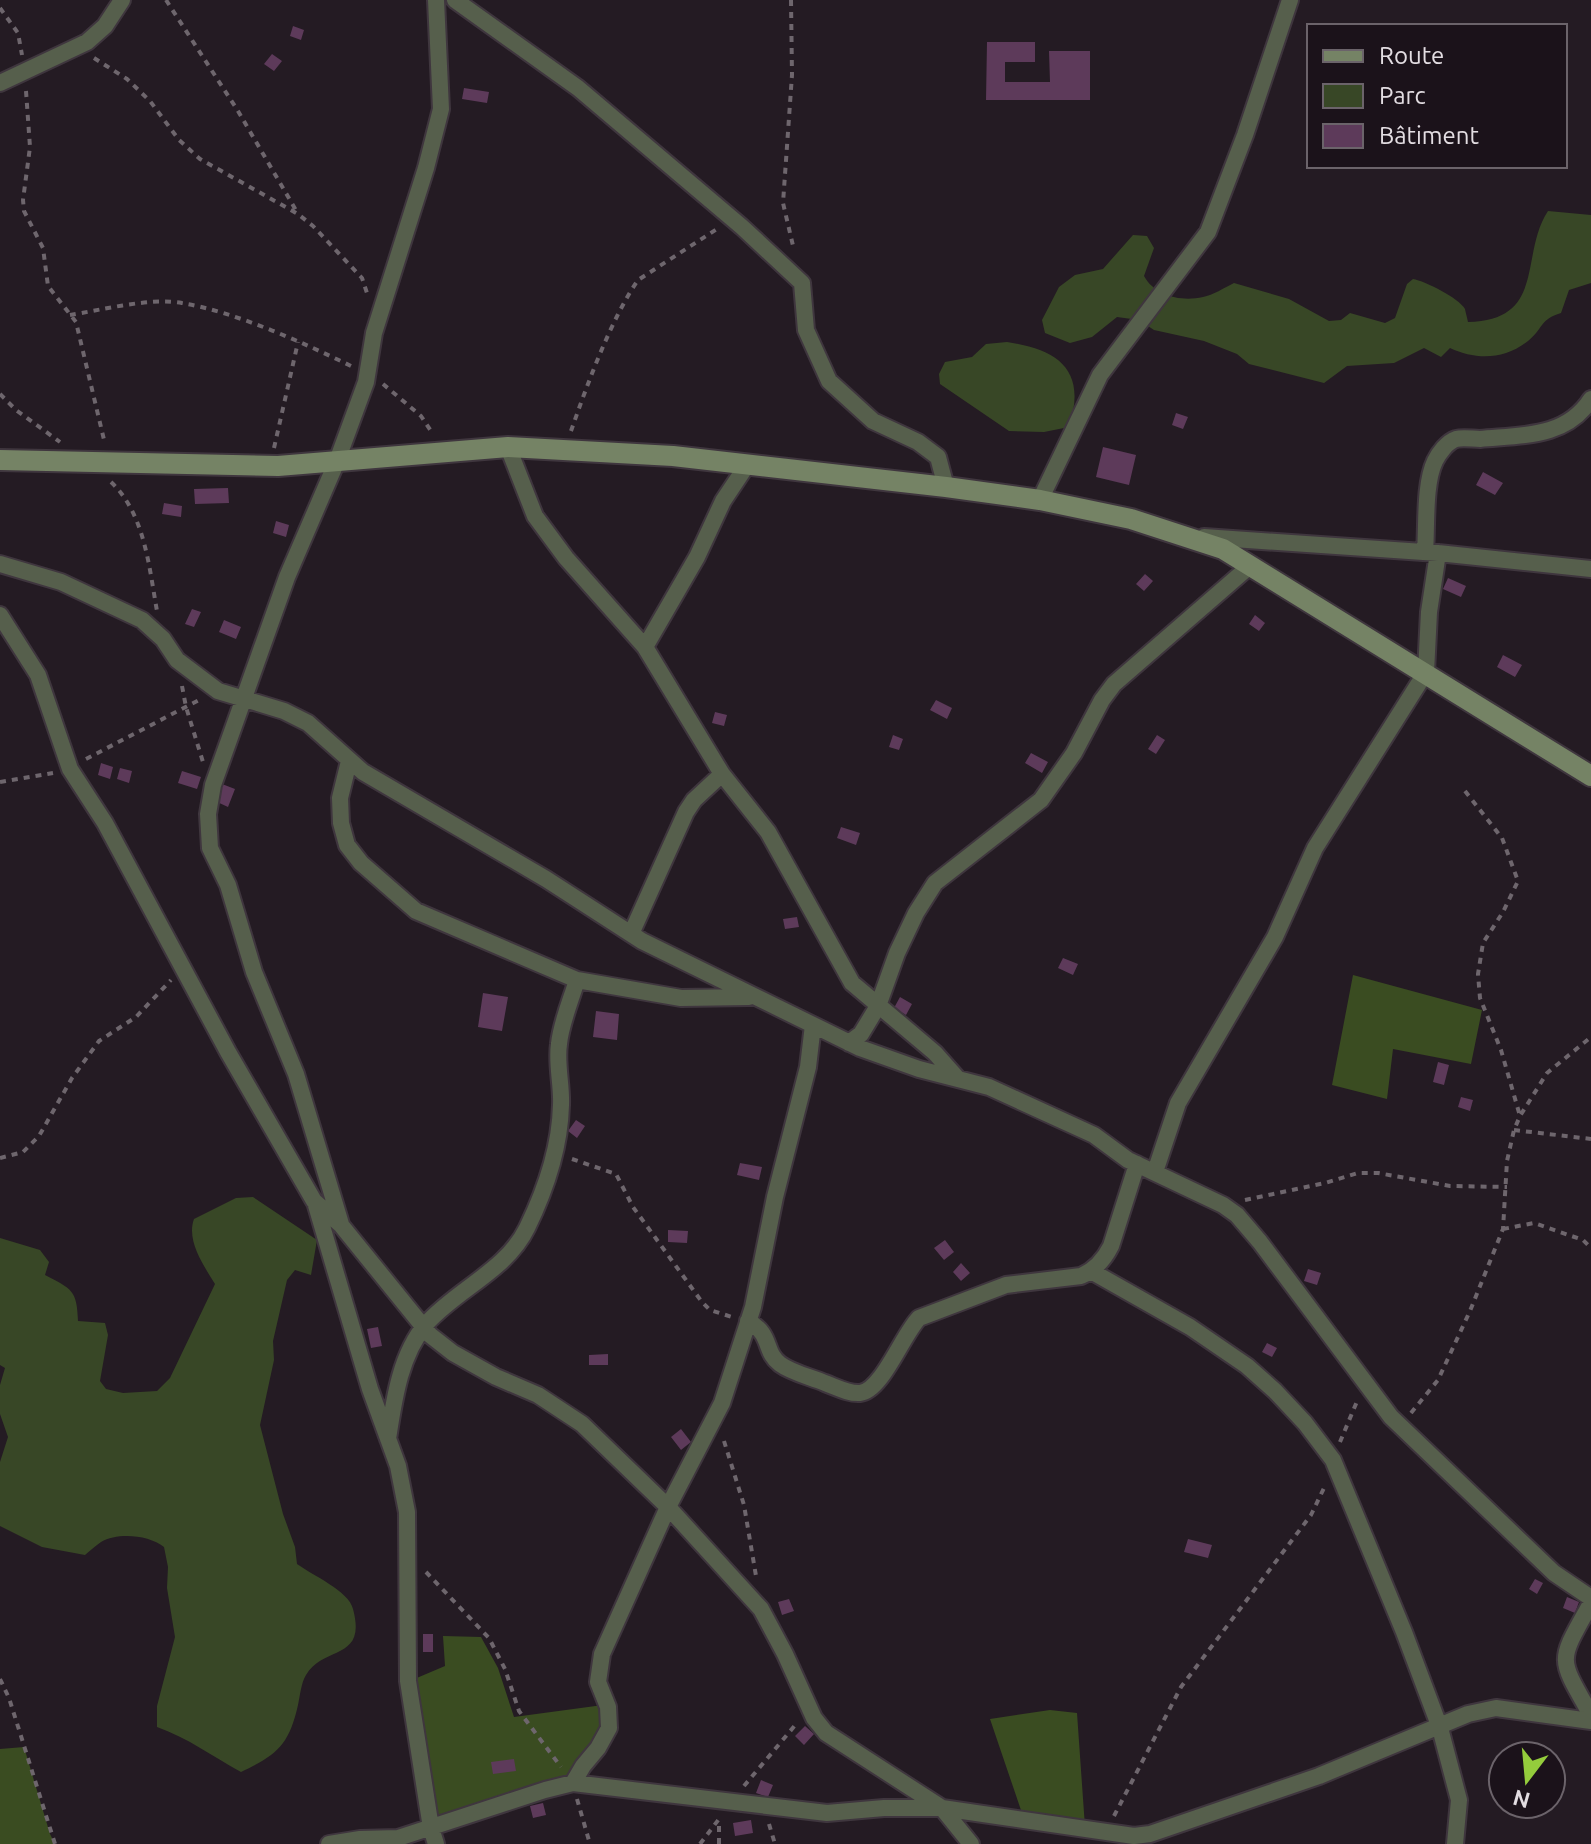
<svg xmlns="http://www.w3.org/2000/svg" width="1591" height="1844" viewBox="0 0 1591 1844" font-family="Ubuntu,sans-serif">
<rect width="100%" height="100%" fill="#241b23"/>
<path fill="#384726" d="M 1548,211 L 1591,215 L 1591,283 L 1569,290 L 1561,313 C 1540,319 1543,329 1528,341 C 1504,360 1476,360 1450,348 L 1441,357 L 1424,348 L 1394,363 L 1347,366 L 1324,383 L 1249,364 L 1237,354 L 1204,341 L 1154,330 L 1139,320 L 1117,317 L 1092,337 L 1070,343 L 1045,333 L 1042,320 L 1059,287 L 1075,275 L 1103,269 L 1133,235 L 1147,236 L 1154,248 L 1144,276 C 1155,296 1181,302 1203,297 C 1213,295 1224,288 1234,283 L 1289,299 L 1329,321 L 1341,320 L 1350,313 L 1385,323 L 1395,318 L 1407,284 L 1413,279 C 1425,281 1459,298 1465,309 C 1465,310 1468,321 1468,322 C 1547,320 1519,255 1548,211 Z
M 1007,342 C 1060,350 1087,371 1069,427 L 1044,432 L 1009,431 L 940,384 L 939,374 L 945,362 L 972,357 L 986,344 Z
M 253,1197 L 317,1240 L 311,1275 L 295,1270 L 287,1280 L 273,1341 L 274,1360 L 260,1425 L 283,1514 L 295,1547 L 297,1564 C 312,1575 349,1591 353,1609 C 367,1661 324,1645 306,1675 C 301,1683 300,1696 298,1705 C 289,1745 277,1755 241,1772 C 212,1756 188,1738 157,1727 L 157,1706 L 175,1637 L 167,1588 L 168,1567 L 164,1547 C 149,1535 118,1532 101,1542 C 95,1546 90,1551 85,1555 L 42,1547 L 0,1526 L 0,1462 L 8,1437 L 0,1414 L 0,1385 L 5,1368 L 0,1365 L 0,1238 L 40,1250 L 49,1262 L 45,1275 C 72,1289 77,1290 78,1321 L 105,1323 L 108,1335 L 100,1381 L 106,1389 L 123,1393 L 157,1391 L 170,1378 L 215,1284 C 204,1266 186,1241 194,1219 L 236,1198 Z"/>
<path fill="#3a4c21" d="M 1353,975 L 1482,1010 L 1471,1064 L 1393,1049 L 1387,1099 L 1332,1085 Z
M 443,1636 L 481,1637 L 498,1668 L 514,1717 L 603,1705 L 605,1725 L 568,1780 L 433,1824 L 412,1680 L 445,1666 Z
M 1050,1710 L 1077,1713 L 1085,1827 L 1024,1819 L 990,1719 Z
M 24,1747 L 50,1834 L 55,1844 L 0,1844 L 0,1749 Z"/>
<path fill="#5d3a5a" d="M 293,26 L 304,30 L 301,40 L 290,36 Z
M 987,42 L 1035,42 L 1035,62 L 1005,62 L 1005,82 L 1050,82 L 1049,51 L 1090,51 L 1090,100 L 986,100 Z
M 272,54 L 282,61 L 274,71 L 264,64 Z
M 464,88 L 489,92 L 487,103 L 462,99 Z
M 1176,413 L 1188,417 L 1183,429 L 1172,425 Z
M 1103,447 L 1136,455 L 1129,485 L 1096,477 Z
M 1483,472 L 1503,483 L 1495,495 L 1476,485 Z
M 228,488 L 229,503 L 195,504 L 194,489 Z
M 164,503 L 182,506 L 181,517 L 162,514 Z
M 276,521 L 289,525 L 286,537 L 273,533 Z
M 1145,574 L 1153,581 L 1144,591 L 1136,584 Z
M 1448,578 L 1466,586 L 1461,597 L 1443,589 Z
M 192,609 L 201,612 L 194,627 L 185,624 Z
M 1255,615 L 1265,623 L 1259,631 L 1249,624 Z
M 224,620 L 241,627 L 236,639 L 219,632 Z
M 1503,655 L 1522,665 L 1515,677 L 1497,667 Z
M 936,700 L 952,708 L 947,719 L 930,710 Z
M 715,712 L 727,715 L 724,726 L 712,723 Z
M 893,735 L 903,739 L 899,750 L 889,747 Z
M 1157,735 L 1165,740 L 1156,754 L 1148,749 Z
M 1031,753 L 1048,762 L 1042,773 L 1025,763 Z
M 101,763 L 113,767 L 110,779 L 98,775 Z
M 120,768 L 132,771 L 129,783 L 117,779 Z
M 182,771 L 201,777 L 197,789 L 178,783 Z
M 222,784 L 235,789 L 228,807 L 215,801 Z
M 841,827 L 860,833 L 856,845 L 837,838 Z
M 797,917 L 799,927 L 785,929 L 783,919 Z
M 1063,958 L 1078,964 L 1073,975 L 1058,968 Z
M 483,993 L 508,997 L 502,1031 L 478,1027 Z
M 900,997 L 912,1004 L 906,1015 L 894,1008 Z
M 596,1011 L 619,1014 L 617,1040 L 593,1037 Z
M 1438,1062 L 1449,1065 L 1444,1085 L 1433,1082 Z
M 1461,1097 L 1473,1100 L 1470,1111 L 1458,1107 Z
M 576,1120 L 585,1126 L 577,1138 L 568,1131 Z
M 740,1163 L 762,1167 L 759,1180 L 737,1175 Z
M 668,1230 L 688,1231 L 687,1243 L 668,1242 Z
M 945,1240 L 954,1252 L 944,1260 L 934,1248 Z
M 961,1263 L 970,1273 L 961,1281 L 953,1272 Z
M 1308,1269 L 1321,1273 L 1317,1285 L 1304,1281 Z
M 378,1327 L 382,1346 L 371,1348 L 367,1329 Z
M 1267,1343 L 1277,1348 L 1272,1357 L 1262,1352 Z
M 608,1354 L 608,1365 L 589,1365 L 589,1355 Z
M 681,1429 L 691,1442 L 681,1450 L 671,1437 Z
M 1188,1539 L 1212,1545 L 1208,1558 L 1184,1552 Z
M 1535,1579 L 1543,1583 L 1537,1594 L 1529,1589 Z
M 1567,1597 L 1579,1602 L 1575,1613 L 1563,1608 Z
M 789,1599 L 794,1611 L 782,1615 L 778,1602 Z
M 423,1634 L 433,1634 L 433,1652 L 423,1652 Z
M 805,1726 L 814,1734 L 804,1745 L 795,1736 Z
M 514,1759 L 516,1771 L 493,1774 L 491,1762 Z
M 761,1780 L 773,1785 L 768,1797 L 756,1793 Z
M 543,1803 L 546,1815 L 533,1818 L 530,1806 Z
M 751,1820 L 753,1833 L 735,1836 L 733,1823 Z"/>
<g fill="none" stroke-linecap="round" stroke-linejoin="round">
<g stroke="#3f363e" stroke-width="20">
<path id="street" d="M 455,0 L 578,88 L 742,227 L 802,283 L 806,330 L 829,381 L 873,421 L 918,442 L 938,457 L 946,487
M 0,83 L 87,42 L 105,26 L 122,0
M 508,447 L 535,516 L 566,558 L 645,647 L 722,774 L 768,832 L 852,983 L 935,1053 L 958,1079
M 1040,500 L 1100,375 L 1208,232 L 1245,135 L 1290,0
M 1204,537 L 1438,553 L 1591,569
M 1425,552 C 1427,526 1424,484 1435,461 C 1439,453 1447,442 1456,439 C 1463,437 1473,439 1480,439 C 1522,435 1566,438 1591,399
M 0,564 L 61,582 L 142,620 L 163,639 L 177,660 L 218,691 L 284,711 L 308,723 L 363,772 L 546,879 L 642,941 L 860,1048 L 919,1069 L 989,1087 L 1094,1135 L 1128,1160 L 1223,1205 L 1237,1215 L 1260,1242 L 1391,1417 L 1554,1573 L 1591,1598
M 0,615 L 38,675 L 70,769 L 105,823 L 228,1052 L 314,1201 L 341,1225 L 430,1335 L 453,1353 L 496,1377 L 538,1395 L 582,1424 L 668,1507 L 761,1609 L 785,1654 L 814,1718 L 826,1733 L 942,1808 L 971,1844
M 645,647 L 697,557 L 723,501 L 747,465
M 349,761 L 340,798 L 341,823 L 347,845 L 361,863 L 416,911 L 577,980 C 571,1000 561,1023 559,1044 C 556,1064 562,1085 561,1105 C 560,1147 545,1191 527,1228 C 506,1271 457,1289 426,1324 C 400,1355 394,1400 388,1439
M 631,934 L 686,812 L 694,800 L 722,774
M 577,980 L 681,998 L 749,997
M 849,1043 L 861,1034 L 878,1006 L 897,953 L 916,913 L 935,883 L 1041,800 L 1074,753 L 1102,700 L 1114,684 L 1251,565
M 1155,1172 L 1178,1103 L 1275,937 L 1315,848 L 1426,672 L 1429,612 L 1438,553
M 315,1202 L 370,1389 L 398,1466 L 407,1512 L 408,1681 L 431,1828 L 436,1844
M 341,1224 L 296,1074 L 254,972 L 228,885 L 210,848 L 208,814 L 213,785 L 287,577 L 337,461 L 366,382 L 374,333 L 426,168 L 441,109 L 436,0
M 1091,1271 L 1190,1327 L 1247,1366 L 1275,1391 L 1305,1423 L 1333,1460 L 1404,1632 L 1440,1728 L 1459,1800 L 1455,1844
M 748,1321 C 773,1335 763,1351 780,1364 C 792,1373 811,1377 825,1383 C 836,1387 849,1394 860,1393 C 882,1391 903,1334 919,1318 L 1006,1285 L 1081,1276 C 1095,1270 1104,1260 1111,1246 L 1137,1164
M 1591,1603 C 1558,1663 1557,1655 1591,1715
M 573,1783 L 583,1766 L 598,1748 L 609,1728 L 608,1707 L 598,1682 L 602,1654 L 668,1507 L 722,1403 L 753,1307 L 775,1197 L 808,1067 L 813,1025
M 329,1844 L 360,1839 L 398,1838 L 545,1790 L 573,1783 L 827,1813 L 884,1808 L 942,1808 L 1134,1836 L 1150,1834 L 1319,1776 L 1468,1714 L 1496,1708 L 1591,1721"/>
</g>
<g stroke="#3f363e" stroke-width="24">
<path id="secondary" d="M 0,460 L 278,466 L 508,447 L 673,456 L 946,487 L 1040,500 L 1131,519 L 1223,549 L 1591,776"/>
</g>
<path stroke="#6e666d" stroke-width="4" stroke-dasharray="6 6" stroke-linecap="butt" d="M 166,0 L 238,111 L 297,212
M 791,0 L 792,75 L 783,203 L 794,250
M 0,8 L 18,33 L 22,55
M 94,58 L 127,79 L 150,101 L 179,140 L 200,159 L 298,214 L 313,226 L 362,278 L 367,293
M 26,91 L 30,147 L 23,200 L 24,211 L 43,248 L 48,286 L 76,322 L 105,444
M 70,315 C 101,310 152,297 182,303 C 235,312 302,342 351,366
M 383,384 L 421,416 L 433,434
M 0,394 L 16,410 L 60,442
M 571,431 C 587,385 611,319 638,280 L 717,229
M 274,448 L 298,342
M 111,482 C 145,514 149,567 157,611
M 182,686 L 186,707 L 203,762
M 86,759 L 199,700
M 0,782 L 53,773
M 1465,791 L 1502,838 L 1518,881 L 1503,912 L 1483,943 L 1478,974 L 1480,998 L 1501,1050 L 1520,1116
M 1514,1130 L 1591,1139
M 0,1158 L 23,1152 L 39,1136 L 72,1078 L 99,1041 L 136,1017 L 171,980
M 572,1159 L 616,1174 L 633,1207 L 702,1302 L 710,1310 L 732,1317
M 1245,1200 L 1325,1183 L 1358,1173 L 1378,1173 L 1450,1186 L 1507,1187
M 1503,1229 L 1534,1223 L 1583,1240 L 1591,1248
M 1411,1413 L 1438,1380 L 1470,1311 L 1503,1229 L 1507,1161 L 1514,1130 L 1520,1116 L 1547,1073 L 1591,1037
M 724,1441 L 744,1505 L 756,1576
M 1340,1442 L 1358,1399
M 426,1572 L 489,1638 L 505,1669 L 519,1711 L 561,1767
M 0,1679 L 9,1698 L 55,1844
M 744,1786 L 797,1723
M 577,1799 L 590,1844
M 1114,1816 L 1181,1687 L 1311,1515 L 1324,1488
M 769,1824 L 775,1844
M 700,1844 L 719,1819
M 719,1844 L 719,1820"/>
<use href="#street" stroke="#565f4c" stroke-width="16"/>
<use href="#secondary" stroke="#758365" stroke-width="20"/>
</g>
<rect x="1307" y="24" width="260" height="144" fill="#1b121a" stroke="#6b636a" stroke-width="2"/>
<rect x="1323" y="50" width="40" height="12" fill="#758365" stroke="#6b636a" stroke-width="2"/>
<text x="1379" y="64" font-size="24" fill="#e3dde2">Route</text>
<rect x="1323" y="84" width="40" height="24" fill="#384726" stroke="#6b636a" stroke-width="2"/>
<text x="1379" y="104" font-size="24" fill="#e3dde2">Parc</text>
<rect x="1323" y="124" width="40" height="24" fill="#5d3a5a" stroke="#6b636a" stroke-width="2"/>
<text x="1379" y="144" font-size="24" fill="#e3dde2">Bâtiment</text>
<g transform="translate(1527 1780) rotate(196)"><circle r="38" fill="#1b121a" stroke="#6b636a" stroke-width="2"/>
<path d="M0-6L14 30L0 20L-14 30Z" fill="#94cc3c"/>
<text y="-12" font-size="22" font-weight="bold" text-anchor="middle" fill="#e3dde2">N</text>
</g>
</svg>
